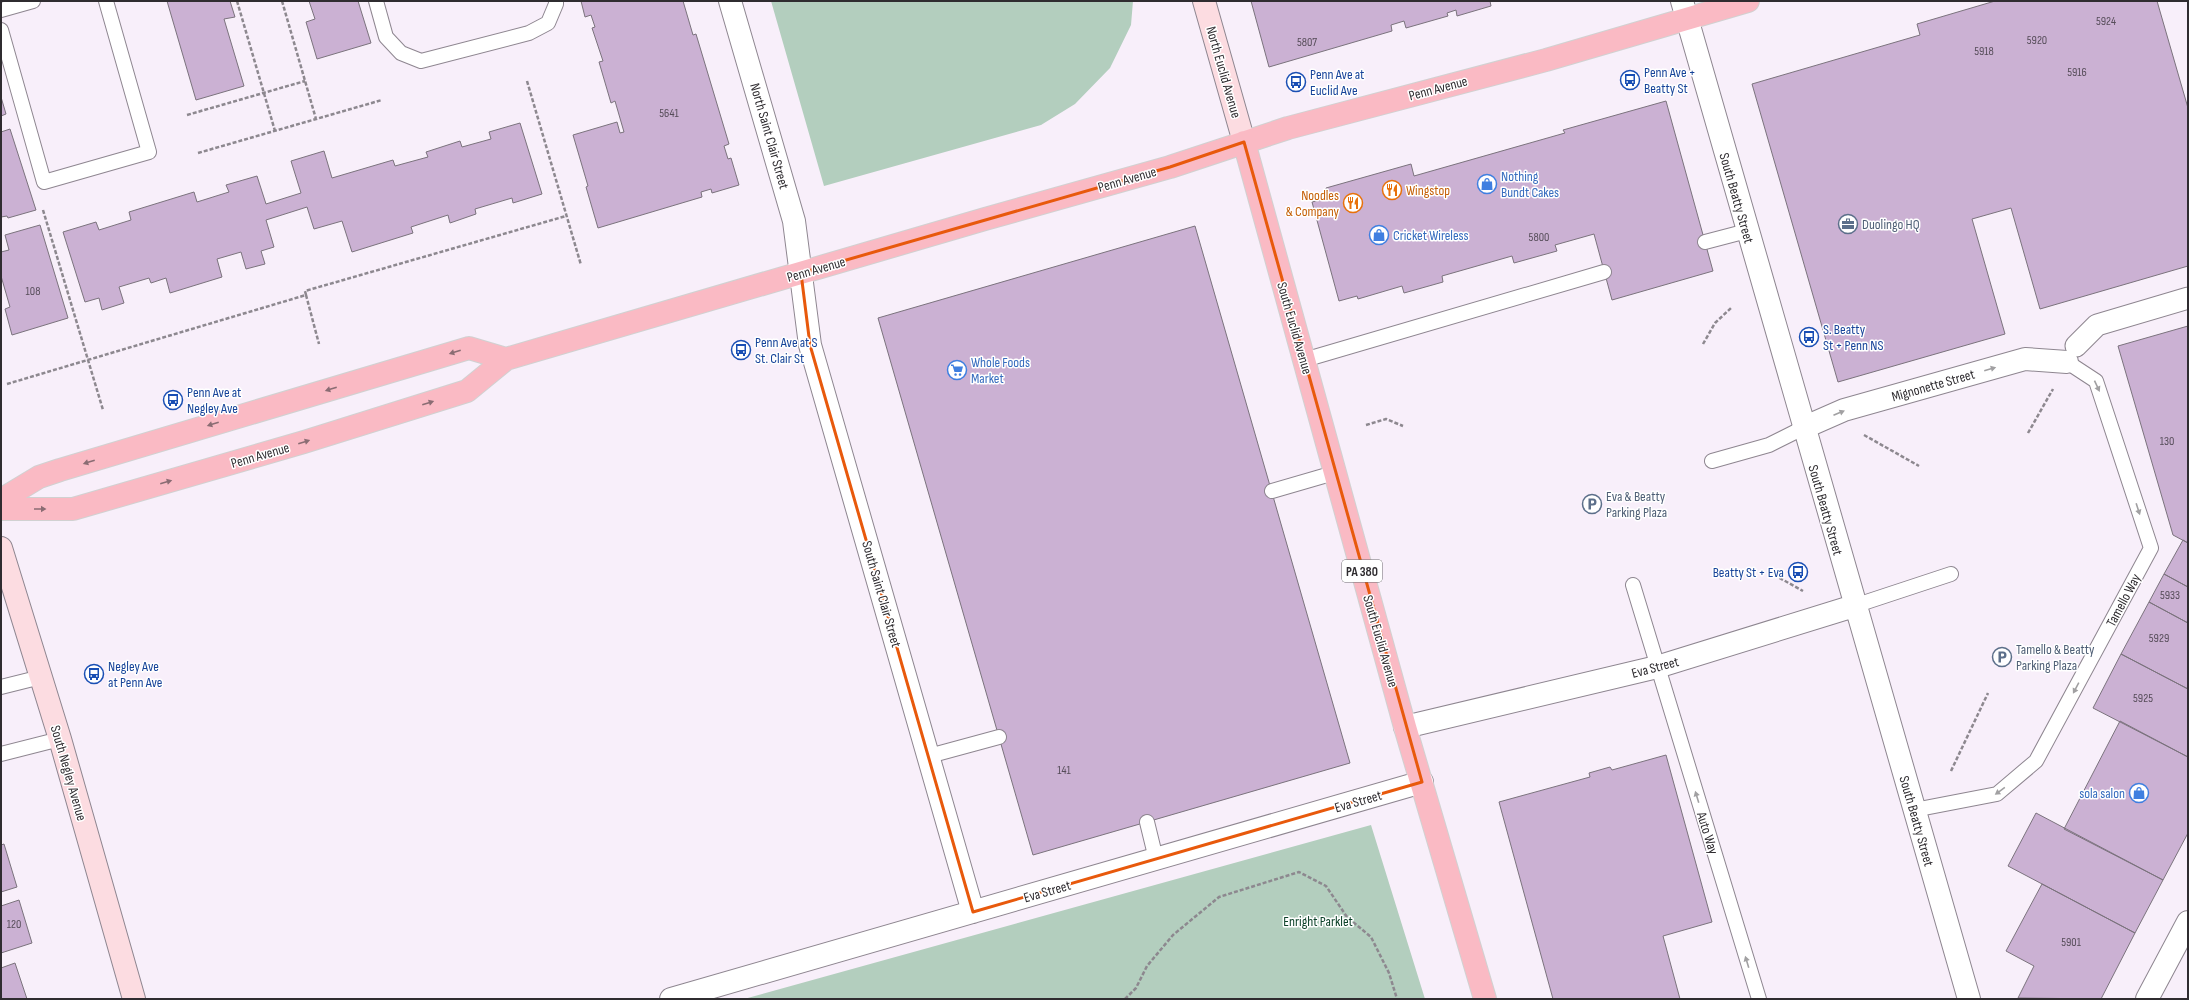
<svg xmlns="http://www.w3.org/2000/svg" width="2189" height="1000" viewBox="0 0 2189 1000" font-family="'Sofia Sans Condensed',sans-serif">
<rect width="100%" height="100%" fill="#f8effa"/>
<path fill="#b3cebe" d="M 771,1 L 1133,1 L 1131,25 L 1110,68 L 1075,104 L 1041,125 L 824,186 Z
M 1371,825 L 1425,999 L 744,999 Z"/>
<path fill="#cbb1d3" stroke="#7b737d" d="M 167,1 L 230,1 L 235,17 L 224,19 L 244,86 L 196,100 Z
M 309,1 L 358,1 L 371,43 L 317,59 L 306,22 L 315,19 Z
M 581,1 L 683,1 L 693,35 L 696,34 L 729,144 L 724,146 L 728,159 L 731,158 L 739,185 L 712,193 L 711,189 L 701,192 L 702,197 L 598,228 L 586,187 L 588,186 L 573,135 L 617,122 L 620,133 L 624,132 L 615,101 L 611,103 L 599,62 L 603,61 L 592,28 L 595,27 L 591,15 L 585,17 Z
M 1251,1 L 1490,1 L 1491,6 L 1457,16 L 1456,10 L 1447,13 L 1448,16 L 1406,28 L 1404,21 L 1391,25 L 1392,31 L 1269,67 Z
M 1995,1 L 2157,1 L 2188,108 L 2188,266 L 2040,309 L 2011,208 L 1972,219 L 2005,334 L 1838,382 L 1752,84 L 1920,35 L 1917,24 Z
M 1,97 L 6,114 L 1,116 Z
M 1666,101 L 1713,271 L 1612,300 L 1594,234 L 1555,245 L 1557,251 L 1514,263 L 1512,256 L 1442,276 L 1443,282 L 1404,293 L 1402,286 L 1358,299 L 1357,296 L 1339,301 L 1312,202 L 1328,198 L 1326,188 L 1411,164 L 1414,176 L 1565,133 L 1563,130 Z
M 520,123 L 542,194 L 513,203 L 512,198 L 475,209 L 476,214 L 450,223 L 448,215 L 411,227 L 413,233 L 352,252 L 342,221 L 314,229 L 307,207 L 266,220 L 274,247 L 261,251 L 265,264 L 246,269 L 241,252 L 217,259 L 222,277 L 170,293 L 166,278 L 151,283 L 149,278 L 119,287 L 124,303 L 102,310 L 99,298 L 85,302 L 63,232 L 96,222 L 99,230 L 131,220 L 129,212 L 194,192 L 197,202 L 229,192 L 226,185 L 257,176 L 266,204 L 301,193 L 291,161 L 324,151 L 332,178 L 393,160 L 395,166 L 428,157 L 426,152 L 460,141 L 462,147 L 491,139 L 489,132 Z
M 10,129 L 36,210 L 8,218 L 7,216 L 1,217 L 1,132 Z
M 40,225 L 68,318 L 12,335 L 5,309 L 10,307 L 1,276 L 1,252 L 9,250 L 5,235 Z
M 1195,226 L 1350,763 L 1033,855 L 878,318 Z
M 2188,326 L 2188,543 L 2173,535 L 2118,346 Z
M 2183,540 L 2188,543 L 2188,587 L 2164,574 Z
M 2164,574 L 2188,587 L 2188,623 L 2149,602 Z
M 2149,602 L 2188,623 L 2188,689 L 2121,654 Z
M 2121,654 L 2188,689 L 2188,757 L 2093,708 Z
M 2120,721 L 2188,757 L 2188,833 L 2163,880 L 2064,829 Z
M 1666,755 L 1712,922 L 1663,936 L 1680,999 L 1553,999 L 1499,802 L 1590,777 L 1589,773 L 1610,767 L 1612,770 Z
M 2036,813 L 2163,880 L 2135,933 L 2008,866 Z
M 4,844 L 17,887 L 1,892 L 1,845 Z
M 2042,884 L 2135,933 L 2101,999 L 2018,998 L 2034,966 L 2006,951 Z
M 19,900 L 32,943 L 1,953 L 1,906 Z
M 15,963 L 27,999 L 1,999 L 1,968 Z"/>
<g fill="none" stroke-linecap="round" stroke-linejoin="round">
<g stroke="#8e8690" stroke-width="16">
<path id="service" d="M 376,1 L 386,37 L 401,53 L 421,61 L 529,33 L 548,23 L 556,4 L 556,1
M 1,10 L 33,1
M 1,30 L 44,182 L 149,152 L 106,1
M 1705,242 L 1747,231
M 1304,360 L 1604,272
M 1712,461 L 1769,445 L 1803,428
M 1272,491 L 1334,473
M 1633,585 L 1759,999
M 1854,606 L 1951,574
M 1,687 L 41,677
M 1,754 L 60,739
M 929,756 L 999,737
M 1914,810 L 1997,794 L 2036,761 L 2151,548 L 2096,381 L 2067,362
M 1147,822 L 1156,859"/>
</g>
<g stroke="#8e8690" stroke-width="23">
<path id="pedestrian" d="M 2076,346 L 2097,325 L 2188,298"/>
</g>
<g stroke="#8e8690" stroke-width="24">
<path id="minor" d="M 730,1 L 794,221 L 810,345 L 973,912
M 1682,1 L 1969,999
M 1803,428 L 1844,410 L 2025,359 L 2067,362
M 1405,727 L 1657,667 L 1854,606
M 671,999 L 1422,782"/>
</g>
<g stroke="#8e8690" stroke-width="24">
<path id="tertiary" d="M 2147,999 L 2188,922"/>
</g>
<g stroke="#8e8690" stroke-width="24">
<path id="secondary" d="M 1204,1 L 1244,142
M 1,548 L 60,739 L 134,999"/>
</g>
<g stroke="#d1d1d1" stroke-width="24">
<path id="primary" d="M 1244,142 L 1405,727 L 1485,999
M 1,500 L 39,477 L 60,470 L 469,348 L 506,359
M 1,509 L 73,509 L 304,442 L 467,391 L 506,359 L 985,219 L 1170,167 L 1288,128 L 1546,60 L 1748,1"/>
</g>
<path stroke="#8d888f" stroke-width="2.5" stroke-dasharray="4 2" stroke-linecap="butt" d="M 237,1 L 275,131
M 282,1 L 316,119
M 527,81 L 581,265
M 187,115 L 305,81
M 198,153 L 382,100
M 43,210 L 103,410
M 306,295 L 305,291 L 566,216
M 1703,344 L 1715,323 L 1731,308
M 7,384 L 306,295 L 319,344
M 1366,425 L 1386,419 L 1403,426
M 2028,433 L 2053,389
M 1864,435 L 1919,466
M 1769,572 L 1803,591
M 1951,771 L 1988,693
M 1125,999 L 1136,988 L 1147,966 L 1173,935 L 1219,897 L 1299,872 L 1326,886 L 1347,917 L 1371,937 L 1389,973 L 1397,999"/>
<use href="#service" stroke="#fff" stroke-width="14"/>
<use href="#pedestrian" stroke="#fff" stroke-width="21"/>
<use href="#minor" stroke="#fff" stroke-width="22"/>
<use href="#tertiary" stroke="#fff" stroke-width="22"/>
<use href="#secondary" stroke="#fcdce1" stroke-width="22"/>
<use href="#primary" stroke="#fabac4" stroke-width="22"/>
</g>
<defs><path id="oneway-solid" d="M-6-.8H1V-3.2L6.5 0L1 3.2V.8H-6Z"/></defs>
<g fill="#8a6c73">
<use href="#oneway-solid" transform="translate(455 352) rotate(163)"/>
<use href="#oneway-solid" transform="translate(331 389) rotate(163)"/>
<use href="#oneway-solid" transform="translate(428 403) rotate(-17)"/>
<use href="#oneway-solid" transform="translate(213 424) rotate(163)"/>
<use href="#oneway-solid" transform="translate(304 442) rotate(-17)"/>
<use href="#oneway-solid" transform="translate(89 462) rotate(163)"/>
<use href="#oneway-solid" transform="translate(166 482) rotate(-16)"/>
<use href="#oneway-solid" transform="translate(40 509)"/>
</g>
<g fill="#a1a0a2">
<use href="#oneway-solid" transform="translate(1990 369) rotate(-16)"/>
<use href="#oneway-solid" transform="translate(2097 386) rotate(65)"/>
<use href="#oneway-solid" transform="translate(1839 413) rotate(-23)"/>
<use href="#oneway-solid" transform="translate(2138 509) rotate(72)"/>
<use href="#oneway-solid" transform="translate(2076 688) rotate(118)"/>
<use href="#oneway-solid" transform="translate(2000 791) rotate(144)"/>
<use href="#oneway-solid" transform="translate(1697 797) rotate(-107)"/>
<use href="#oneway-solid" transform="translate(1747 962) rotate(-107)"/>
</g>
<path fill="none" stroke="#e8590c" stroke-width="3" stroke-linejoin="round" d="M 1244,142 L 1422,782 L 973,912 L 810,345 L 801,273 L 1170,167 Z"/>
<defs>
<g id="bus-ring" transform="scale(1)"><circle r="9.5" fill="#fff" stroke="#1a4fb4" stroke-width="1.5"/><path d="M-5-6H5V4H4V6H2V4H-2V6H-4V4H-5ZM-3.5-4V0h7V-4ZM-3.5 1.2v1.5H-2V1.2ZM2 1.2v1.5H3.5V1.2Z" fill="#1a4fb4"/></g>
<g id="shop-ring" transform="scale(1)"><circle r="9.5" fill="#fff" stroke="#3f7fe0" stroke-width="1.5"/><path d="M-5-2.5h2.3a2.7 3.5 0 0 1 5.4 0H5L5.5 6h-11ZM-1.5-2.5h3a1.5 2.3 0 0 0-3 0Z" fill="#3f7fe0"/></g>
<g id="restaurant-ring" transform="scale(1)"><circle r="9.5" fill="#fff" stroke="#e8710a" stroke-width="1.5"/><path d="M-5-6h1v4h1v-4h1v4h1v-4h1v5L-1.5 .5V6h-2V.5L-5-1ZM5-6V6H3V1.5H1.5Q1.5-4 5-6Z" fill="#e8710a"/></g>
<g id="office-ring" transform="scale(1)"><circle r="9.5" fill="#fff" stroke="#5c6f8a" stroke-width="1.5"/><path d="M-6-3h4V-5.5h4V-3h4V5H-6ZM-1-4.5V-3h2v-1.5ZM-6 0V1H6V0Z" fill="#5c6f8a"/></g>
<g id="supermarket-ring" transform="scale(1)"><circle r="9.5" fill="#fff" stroke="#3f7fe0" stroke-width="1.5"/><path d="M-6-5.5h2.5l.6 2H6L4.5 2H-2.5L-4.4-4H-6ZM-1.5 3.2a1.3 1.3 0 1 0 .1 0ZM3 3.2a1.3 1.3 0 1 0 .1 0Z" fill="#3f7fe0"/></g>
<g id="parking-ring" transform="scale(1)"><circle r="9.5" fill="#fff" stroke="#5c6f8a" stroke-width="1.5"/><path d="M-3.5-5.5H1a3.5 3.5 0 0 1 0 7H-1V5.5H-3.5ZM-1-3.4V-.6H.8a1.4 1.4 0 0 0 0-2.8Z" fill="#5c6f8a"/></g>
</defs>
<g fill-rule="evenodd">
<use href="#bus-ring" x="1630" y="80"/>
<use href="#bus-ring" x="1296" y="82"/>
<use href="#shop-ring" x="1487" y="184"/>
<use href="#restaurant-ring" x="1392" y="190"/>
<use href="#restaurant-ring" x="1353" y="203"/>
<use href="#office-ring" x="1848" y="224"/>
<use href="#shop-ring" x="1379" y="235"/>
<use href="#bus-ring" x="1809" y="337"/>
<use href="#bus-ring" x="741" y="350"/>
<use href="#supermarket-ring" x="957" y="370"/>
<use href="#bus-ring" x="173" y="400"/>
<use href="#parking-ring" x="1592" y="504"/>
<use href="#bus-ring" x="1798" y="572"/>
<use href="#parking-ring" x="2002" y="657"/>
<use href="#bus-ring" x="94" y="674"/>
<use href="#shop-ring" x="2139" y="793"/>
</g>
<g text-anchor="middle" stroke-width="3" stroke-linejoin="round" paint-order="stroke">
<g font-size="12" fill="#564d59">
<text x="2106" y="25">5924</text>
<text x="2037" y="44">5920</text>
<text x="1307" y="46">5807</text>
<text x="1984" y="55">5918</text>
<text x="2077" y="76">5916</text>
<text x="669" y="117">5641</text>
<text x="1539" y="241">5800</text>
<text x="33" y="295">108</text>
<text x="2167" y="445">130</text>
<text x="2170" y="599">5933</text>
<text x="2159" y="642">5929</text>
<text x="2143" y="702">5925</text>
<text x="1064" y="774">141</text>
<text x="14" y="928">120</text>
<text x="2071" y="946">5901</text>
</g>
<rect fill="#fff" stroke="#6d6b6e" stroke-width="1" x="1342" y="560" width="40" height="22" rx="3"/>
<g font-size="13" font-weight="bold" fill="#2f2c30">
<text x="1362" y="576">PA 380</text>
</g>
<g font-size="14" fill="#2f2c30" stroke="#fff">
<text transform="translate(1224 72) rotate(74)" y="5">North Euclid Avenue</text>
<text transform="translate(1438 88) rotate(-15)" y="5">Penn Avenue</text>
<text transform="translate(770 136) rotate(74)" y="5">North Saint Clair Street</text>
<text transform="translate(1127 179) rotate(-16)" y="5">Penn Avenue</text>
<text transform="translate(1737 198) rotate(74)" y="5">South Beatty Street</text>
<text transform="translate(816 269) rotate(-16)" y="5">Penn Avenue</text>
<text transform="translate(1295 328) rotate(74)" y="5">South Euclid Avenue</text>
<text transform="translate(1933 385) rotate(-16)" y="5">Mignonette Street</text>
<text transform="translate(260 455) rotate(-16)" y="5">Penn Avenue</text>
<text transform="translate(1826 510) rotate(74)" y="5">South Beatty Street</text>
<text transform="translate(882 594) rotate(74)" y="5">South Saint Clair Street</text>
<text transform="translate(2123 600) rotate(-62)" y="5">Tamello Way</text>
<text transform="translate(1381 641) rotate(74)" y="5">South Euclid Avenue</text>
<text transform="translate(1655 667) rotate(-15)" y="5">Eva Street</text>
<text transform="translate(69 773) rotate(74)" y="5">South Negley Avenue</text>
<text transform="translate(1358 801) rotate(-16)" y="5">Eva Street</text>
<text transform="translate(1917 821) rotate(74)" y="5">South Beatty Street</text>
<text transform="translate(1708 833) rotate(73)" y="5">Auto Way</text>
<text transform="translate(1047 891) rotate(-16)" y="5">Eva Street</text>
</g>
<g font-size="14" fill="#164399" stroke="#fff" text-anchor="start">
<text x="1644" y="77">Penn Ave +<tspan x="1644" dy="16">Beatty St</tspan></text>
<text x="1310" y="79">Penn Ave at<tspan x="1310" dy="16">Euclid Ave</tspan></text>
<text x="1823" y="334">S. Beatty<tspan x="1823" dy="16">St + Penn NS</tspan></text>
<text x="755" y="347">Penn Ave at S<tspan x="755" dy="16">St. Clair St</tspan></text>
<text x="187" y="397">Penn Ave at<tspan x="187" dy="16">Negley Ave</tspan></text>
<text x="1784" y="577" text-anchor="end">Beatty St + Eva</text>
<text x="108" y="671">Negley Ave<tspan x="108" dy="16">at Penn Ave</tspan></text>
</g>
<g font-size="14" fill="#366cbe" stroke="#fff" text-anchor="start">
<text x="1501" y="181">Nothing<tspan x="1501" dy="16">Bundt Cakes</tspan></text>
<text x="1393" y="240">Cricket Wireless</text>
<text x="971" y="367">Whole Foods<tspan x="971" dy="16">Market</tspan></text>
<text x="2125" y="798" text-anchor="end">sola salon</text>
</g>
<g font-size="14" fill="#c56008" stroke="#fff" text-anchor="start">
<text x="1406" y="195">Wingstop</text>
<text x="1339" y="200" text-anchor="end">Noodles<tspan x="1339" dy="16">&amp; Company</tspan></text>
</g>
<g font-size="14" fill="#4e5e75" stroke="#fff" text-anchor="start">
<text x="1862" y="229">Duolingo HQ</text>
<text x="1606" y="501">Eva &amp; Beatty<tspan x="1606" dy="16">Parking Plaza</tspan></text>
<text x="2016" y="654">Tamello &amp; Beatty<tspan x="2016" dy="16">Parking Plaza</tspan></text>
</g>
<g font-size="14" fill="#0b4028" stroke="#fff">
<text x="1318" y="926">Enright Parklet</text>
</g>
</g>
<rect width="2189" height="1000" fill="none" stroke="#2f2c30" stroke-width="4"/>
</svg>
